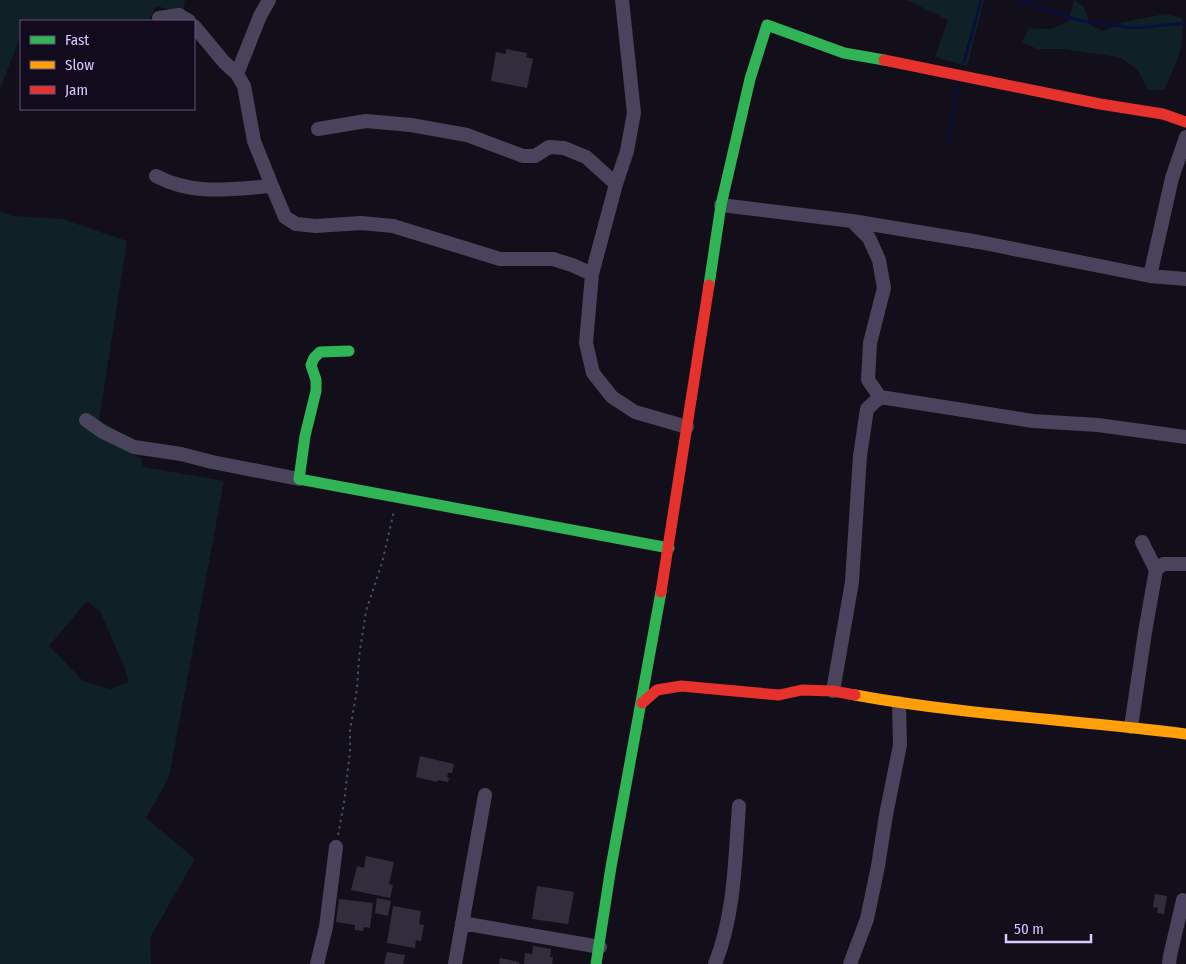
<svg xmlns="http://www.w3.org/2000/svg" width="1186" height="964" viewBox="0 0 1186 964" font-family="'Fira Sans Condensed',sans-serif">
<rect width="100%" height="100%" fill="#130f1a"/>
<path fill="#0f2127" fill-rule="evenodd" d="M 0,0 L 185,0 L 183,13 L 156,6 L 149,21 L 21,21 L 21,35 L 0,89 Z
M 907,0 L 984,0 L 967,66 L 935,57 L 948,20 Z
M 1074,0 L 1084,7 L 1090,25 L 1103,31 L 1123,22 L 1165,14 L 1182,18 C 1186,45 1175,66 1164,90 L 1148,90 L 1137,69 L 1119,57 L 1064,49 L 1037,49 L 1022,42 L 1029,28 L 1051,29 L 1068,22 Z
M 0,211 L 12,216 L 62,219 L 127,241 L 99,420 L 128,437 L 131,454 L 141,458 L 143,467 L 224,481 L 169,777 L 146,818 L 195,859 L 150,938 L 151,964 L 0,964 ZM 87,601 L 100,611 L 124,666 L 129,682 L 110,689 L 83,681 L 49,646 Z"/>
<g fill="none" stroke-linecap="round" stroke-linejoin="round">
<path stroke="#080f39" stroke-width="3" d="M 1020,0 L 1077,20 L 1134,28 L 1186,23
M 964,62 L 981,0
M 948,143 L 958,82"/>
</g>
<path fill="#332c3d" d="M 506,49 L 527,53 L 526,57 L 533,59 L 527,88 L 491,81 L 496,52 L 506,54 Z
M 420,756 L 454,764 L 452,773 L 448,773 L 447,777 L 449,778 L 448,782 L 438,780 L 437,782 L 416,777 Z
M 366,856 L 394,862 L 389,884 L 393,885 L 390,898 L 351,890 L 357,866 L 364,868 Z
M 537,886 L 574,892 L 568,924 L 532,919 Z
M 1155,894 L 1167,896 L 1164,914 L 1157,913 L 1158,908 L 1153,907 Z
M 377,898 L 391,901 L 388,916 L 375,913 Z
M 339,899 L 373,903 L 370,928 L 364,927 L 363,931 L 355,930 L 355,925 L 336,922 Z
M 393,906 L 421,911 L 419,924 L 424,925 L 421,941 L 416,940 L 415,948 L 387,943 Z
M 533,946 L 551,949 L 550,957 L 553,957 L 552,964 L 524,964 L 525,953 L 532,954 Z
M 387,952 L 405,955 L 403,964 L 384,964 Z
M 500,958 L 519,962 L 519,964 L 499,964 Z"/>
<g fill="none" stroke-linecap="round" stroke-linejoin="round">
<path stroke="#454d5e" stroke-width="2" stroke-dasharray="2.5 4" stroke-linecap="butt" d="M 338,835 L 344,803 L 350,751 L 350,730 L 357,689 L 359,657 L 366,611 L 382,563 L 394,511"/>
<path stroke="#49445b" stroke-width="14" d="M 622,0 L 634,113 L 627,151 L 616,184 L 592,274 L 586,343 L 593,373 L 612,397 L 635,412 L 687,427
M 159,18 L 179,15 L 189,21
M 194,26 L 224,62 L 237,74 L 244,86 L 254,141 L 272,186
M 237,74 L 260,16 L 269,0
M 318,129 L 366,121 L 411,125 L 467,135 L 523,156 L 535,156 L 549,147 L 564,148 L 586,157 L 616,184
M 1186,137 L 1172,178 L 1150,276 L 1186,279
M 156,176 C 194,196 230,189 272,186 L 285,217 L 296,224 L 316,226 L 361,223 L 393,226 L 500,259 L 553,259 L 572,265 L 592,274
M 721,205 L 852,221 L 979,242 L 1150,276
M 852,221 L 869,238 L 879,260 L 884,288 L 870,343 L 868,380 L 880,397 L 1033,421 L 1098,425 L 1186,437
M 86,420 L 103,432 L 134,447 L 181,454 L 212,462 L 299,479
M 1142,542 L 1156,570
M 833,691 L 852,582 L 860,456 L 867,409 L 880,397
M 1131,727 L 1145,632 L 1156,570 L 1163,564 L 1186,564
M 462,923 L 600,947
M 317,964 L 326,927 L 336,847
M 455,964 L 485,795
M 715,964 C 735,914 735,858 739,806
M 850,964 L 867,919 L 878,866 L 886,815 L 900,745 L 899,703
M 1169,964 L 1170,956 L 1183,900"/>
<path stroke="#30b455" stroke-width="11" d="M 709,285 L 721,205 L 750,79 L 767,25 L 844,53 L 884,60
M 349,351 L 320,352 L 314,358 L 311,365 L 316,380 L 316,391 L 305,436 L 299,479 L 669,548
M 596,964 L 611,867 L 661,592"/>
<path stroke="#ff9f0a" stroke-width="11" d="M 855,695 C 964,715 1076,720 1186,734"/>
<path stroke="#e5322d" stroke-width="11" d="M 884,60 L 1100,104 L 1163,114 L 1186,122
M 661,592 L 709,285
M 642,703 L 657,690 L 681,686 L 779,695 L 802,690 L 833,691 L 855,695"/>
</g>
<rect x="20" y="20" width="175" height="90" fill="#120b1e" stroke="#625778"/>
<rect x="30" y="36" width="25" height="8" fill="#30b455" stroke="#625778"/>
<text x="65" y="45" font-size="15" fill="#dac8ff">Fast</text>
<rect x="30" y="61" width="25" height="8" fill="#ff9f0a" stroke="#625778"/>
<text x="65" y="70" font-size="15" fill="#dac8ff">Slow</text>
<rect x="30" y="86" width="25" height="8" fill="#e5322d" stroke="#625778"/>
<text x="65" y="95" font-size="15" fill="#dac8ff">Jam</text>
<path d="M1006 934v8h85v-8" fill="none" stroke="#dac8ff" stroke-width="2.5"/>
<text x="1014" y="934" font-size="15" fill="#dac8ff" stroke="#120b1e" stroke-width="4" paint-order="stroke">50 m</text>
</svg>
